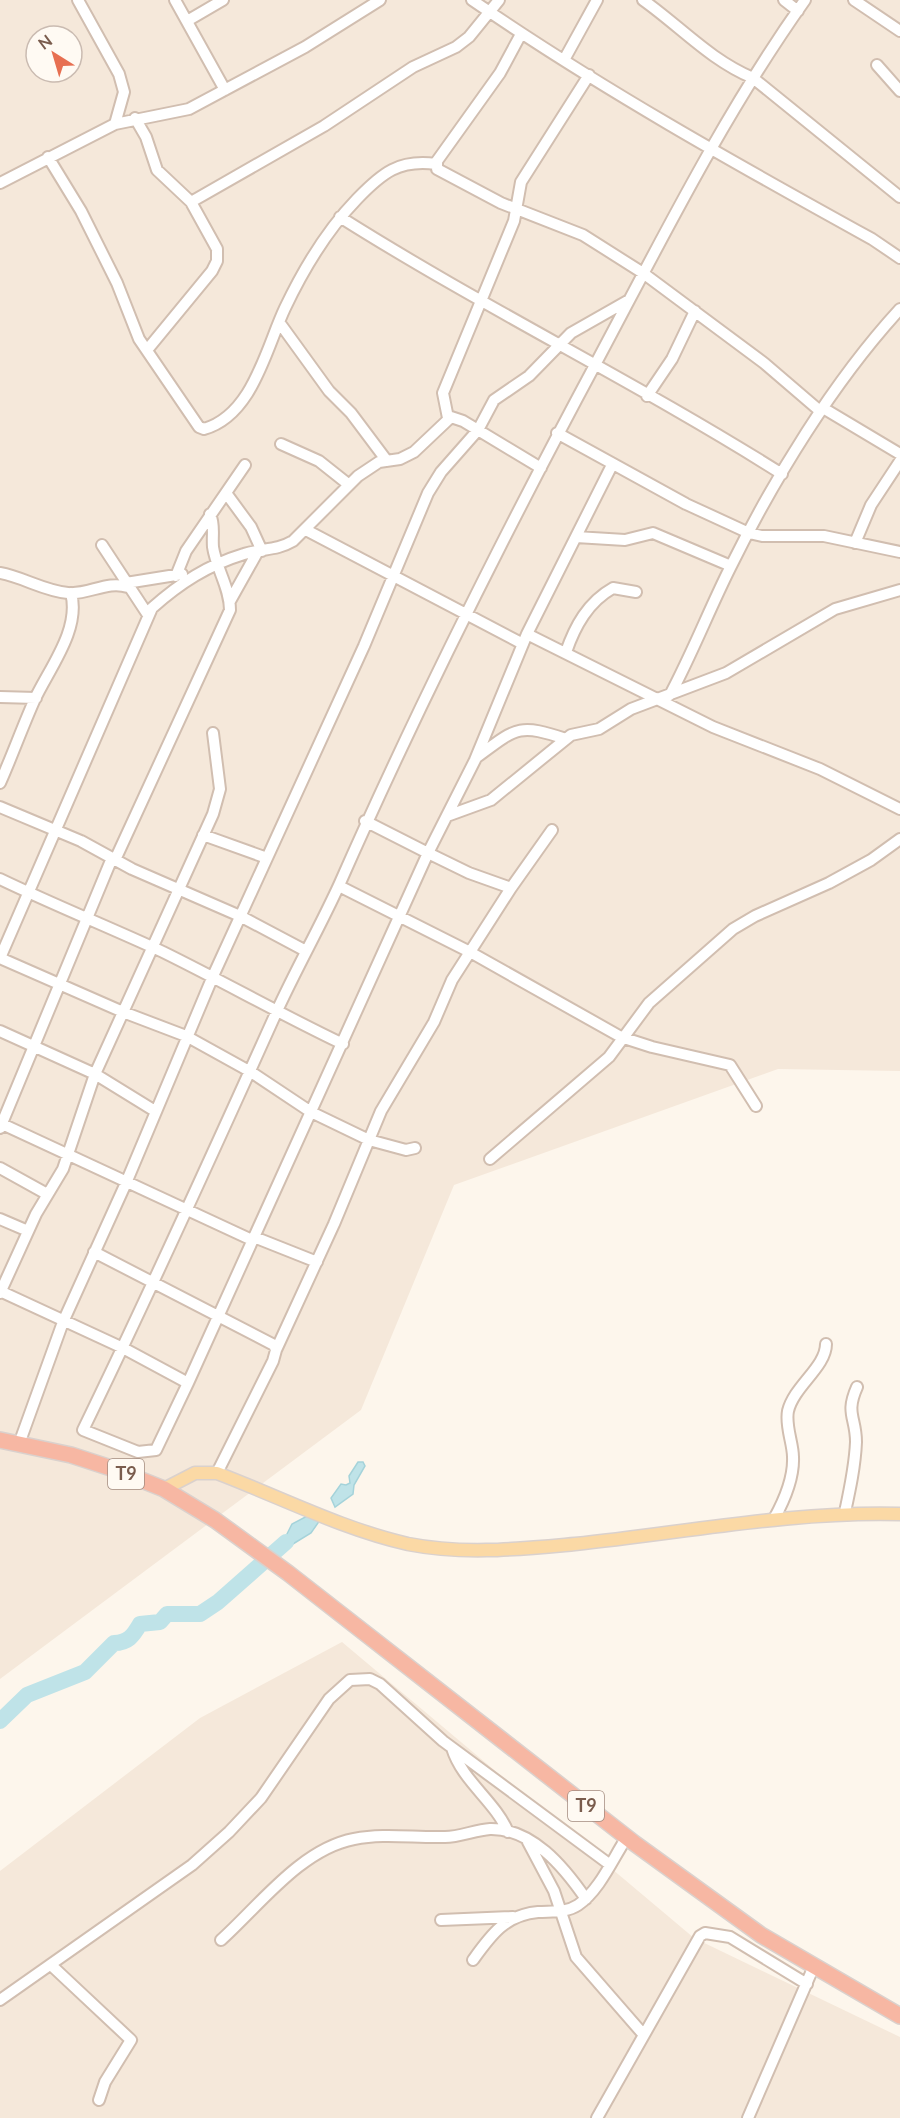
<svg xmlns="http://www.w3.org/2000/svg" width="900" height="2118" viewBox="0 0 900 2118" font-family="Lato,sans-serif">
<rect width="100%" height="100%" fill="#fdf6ec"/>
<path fill="#f5e8da" fill-rule="evenodd" d="M 0,0 L 900,0 L 900,1071 L 778,1069 L 454,1185 L 361,1410 L 0,1679 ZM 36,36 L 72,36 L 72,72 L 36,72 Z
M 342,1642 L 694,1938 L 900,2037 L 900,2118 L 0,2118 L 0,1871 L 200,1718 Z"/>
<path fill="#bfe3e8" stroke="#a5d3da" stroke-width="1.5" d="M 358,1462 L 363,1462 L 365,1466 L 354,1485 L 353,1494 L 335,1507 L 331,1498 L 341,1484 L 346,1485 L 350,1483 L 349,1476 Z
M 309,1515 L 320,1520 L 311,1533 L 288,1547 L 285,1538 L 292,1524 Z"/>
<g fill="none" stroke-linecap="round" stroke-linejoin="round">
<path stroke="#bfe3e8" stroke-width="16" d="M 0,1721 L 27,1695 L 85,1672 L 114,1643 C 128,1643 133,1636 140,1624 L 160,1622 L 167,1614 L 200,1614 L 218,1602 L 286,1542"/>
<g stroke="#d1beb0" stroke-width="14">
<path id="minor" d="M 78,0 L 119,74 L 124,92 L 115,124
M 175,0 L 225,90
M 472,0 C 600,88 736,164 872,239 L 900,258
M 643,0 C 681,27 710,60 753,78 L 900,197
M 784,0 L 798,11
M 854,0 L 900,31
M 187,21 L 223,0
M 521,34 L 500,73 L 437,161 L 437,169 L 501,203 L 583,235 L 643,273 L 764,363 L 820,411
M 564,60 L 597,0
M 877,65 L 900,91
M 135,118 L 146,137 L 157,170 L 191,202 L 217,249 L 217,261 L 212,271 L 147,350
M 48,157 L 81,211 L 117,283 L 139,339 L 199,427 L 204,429 C 253,415 266,348 285,308 C 304,268 326,231 357,199 C 382,173 399,159 436,164
M 0,183 L 115,124 L 189,109 L 305,47 L 380,0
M 191,202 L 324,126 L 413,67 L 456,47 L 469,37 L 499,0
M 340,217 C 484,308 638,383 782,474
M 279,322 L 329,391 L 351,413 L 387,461
M 647,396 L 672,359 L 695,311
M 823,408 L 900,454
M 448,418 L 443,393 L 514,221 L 521,182 L 589,75
M 557,433 L 686,504 L 749,533 L 762,536 L 824,536 L 900,552
M 281,444 L 319,461 L 348,484
M 226,493 L 251,527 L 262,551
M 306,530 L 523,644
M 576,537 L 625,540 L 653,533 L 731,566
M 855,543 L 871,505 L 900,461
M 102,545 L 148,615
M 0,573 C 23,577 44,591 68,593 C 89,595 107,580 128,587
M 176,576 L 186,551 L 245,465
M 126,583 L 182,574
M 230,601 L 258,551
M 527,634 L 713,727 L 820,769 L 900,809
M 566,652 C 575,626 588,602 613,588 L 636,592
M 670,695 C 692,654 709,610 730,568 C 774,479 833,382 900,309
M 0,697 L 36,698
M 477,757 C 516,728 518,723 566,739
M 0,783 C 12,756 22,728 34,701 C 48,670 81,630 71,593
M 0,807 L 81,841 L 132,869 L 240,916 L 306,951
M 447,816 L 491,800 L 571,735 L 599,729 L 631,709 L 726,673 L 835,609 L 900,590
M 365,821 L 428,853 L 188,1383 L 156,1450 L 138,1452 L 83,1430 C 150,1292 213,1153 276,1013 C 296,969 320,927 340,883 C 418,706 505,533 596,363 C 662,239 724,114 805,0
M 203,835 L 267,858
M 115,860 L 230,610 C 230,588 216,568 213,547 C 212,535 215,525 210,514
M 0,879 C 54,905 109,927 163,952 C 224,982 282,1015 343,1044
M 339,886 L 470,952 L 621,1037 L 652,1047 L 730,1065 L 756,1106
M 511,888 L 469,873 L 428,853 L 475,760 L 527,634 L 612,465
M 0,958 L 152,608 C 180,583 208,565 244,554 C 262,548 276,551 293,541 L 358,476 L 379,462 L 400,459 L 414,452 L 451,417 L 463,421 L 541,468
M 0,958 L 123,1012 L 186,1036 L 251,1072 L 311,1112 L 369,1140 L 406,1150 L 415,1148
M 0,1031 L 95,1074 L 155,1111
M 0,1123 L 252,1240
M 0,1128 L 112,858
M 490,1159 L 609,1057 L 649,1003 L 733,929 L 755,916 L 829,883 L 871,860 L 900,839
M 0,1168 L 47,1194
M 0,1219 L 28,1231
M 254,1237 L 317,1262
M 94,1252 L 274,1345 L 276,1350 L 273,1361 L 217,1473
M 0,1291 L 123,1348 L 188,1383
M 0,1293 L 36,1214 L 63,1169 L 95,1074 L 213,814 L 220,789 L 213,733
M 276,1350 L 334,1224 L 381,1111 L 434,1022 L 452,980 L 511,888 L 552,830
M 19,1444 L 63,1322 L 126,1183 L 213,976 L 364,646 L 428,493 L 441,472 L 478,430 L 494,400 L 529,376 L 571,333 L 629,300
M 845,1512 C 850,1489 855,1466 856,1442 C 856,1417 845,1414 857,1387
M 774,1519 C 784,1501 794,1479 793,1457 C 793,1443 785,1426 788,1411 C 794,1386 826,1367 826,1344
M 452,1748 C 462,1781 495,1801 508,1832
M 528,1842 L 554,1891 L 576,1957 L 643,2034
M 441,1920 L 513,1917
M 221,1940 C 259,1906 301,1849 354,1839 C 384,1833 414,1838 445,1837 C 460,1837 475,1830 490,1829 C 532,1828 564,1867 586,1899
M 473,1960 C 491,1935 505,1915 538,1912 C 552,1911 566,1913 578,1905 C 600,1890 613,1858 627,1837
M 51,1965 L 131,2040 L 105,2082 L 99,2100
M 0,2000 L 192,1865 L 229,1832 L 261,1798 L 329,1699 L 350,1680 L 370,1679 L 380,1684 L 443,1741 L 609,1864
M 597,2118 L 700,1936 L 705,1933 L 730,1937 L 807,1984
M 748,2118 L 814,1966"/>
</g>
<g stroke="#dad1cd" stroke-width="15">
<path id="major" d="M 164,1489 L 195,1473 L 217,1473 C 280,1497 342,1529 408,1544 C 464,1555 519,1549 575,1544 C 683,1533 791,1511 900,1514"/>
</g>
<g stroke="#dad1cd" stroke-width="18">
<path id="highway" d="M 0,1440 L 71,1455 L 114,1469 L 164,1489 L 215,1520 L 288,1573 L 634,1843 L 761,1935 L 900,2016"/>
</g>
<use href="#minor" stroke="#fff" stroke-width="10"/>
<use href="#major" stroke="#fbd9a5" stroke-width="12"/>
<use href="#highway" stroke="#f7b7a3" stroke-width="15"/>
</g>
<g text-anchor="middle" stroke-width="4.5" stroke-linejoin="round" paint-order="stroke">
<g fill="#fffaf3" stroke="#a28b7f" stroke-width="1.5">
<rect x="108" y="1459" width="36" height="30" rx="4.5"/>
<rect x="568" y="1791" width="36" height="30" rx="4.5"/>
</g>
<g font-size="18" font-weight="bold" fill="#7a5c4d">
<text x="126" y="1480">T9</text>
<text x="586" y="1812">T9</text>
</g>
</g>
<g transform="translate(54 54) rotate(323)"><circle r="28" fill="#fffaf3" stroke="#cabbb1" stroke-width="1.5"/>
<path d="M0-4.5L10 22L0 15L-10 22Z" fill="#e76f51"/>
<text y="-9" font-size="16" font-weight="bold" text-anchor="middle" fill="#7a5c4d">N</text>
</g>
</svg>
